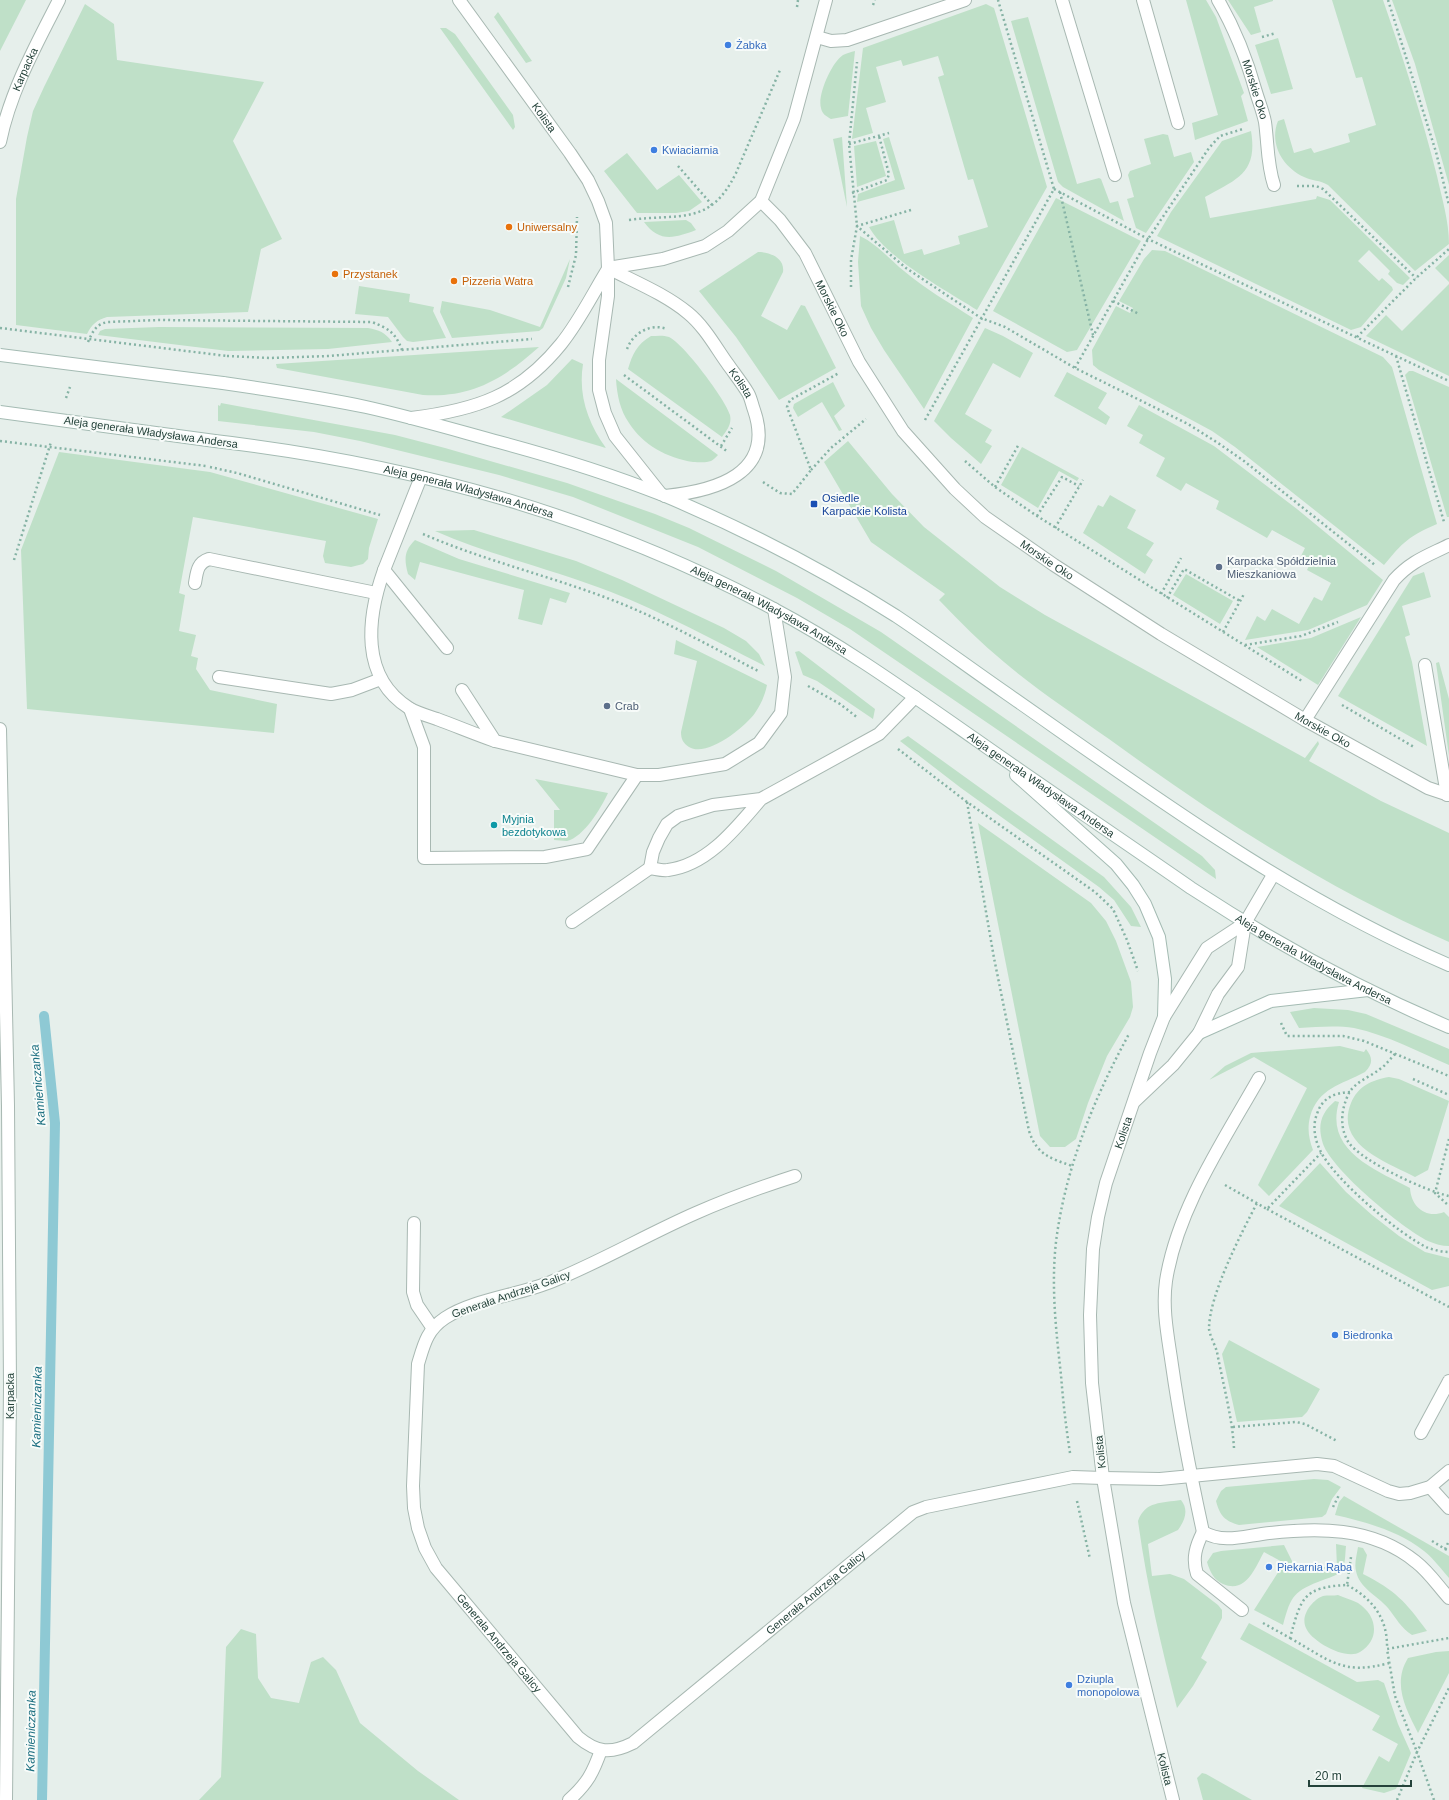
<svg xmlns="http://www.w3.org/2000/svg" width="1449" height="1800" viewBox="0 0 1449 1800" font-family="Arial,sans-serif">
<rect width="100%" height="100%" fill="#e6efeb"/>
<path fill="#bfe0c8" d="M 0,0 L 26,0 L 0,51 Z
M 1186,0 L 1206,0 L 1216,17 L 1244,93 L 1241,96 L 1248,121 L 1195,140 L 1192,123 L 1218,115 Z
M 1228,0 L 1273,0 L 1273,1 L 1254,7 L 1261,32 L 1251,35 Z
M 1332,0 L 1383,0 C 1403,58 1422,116 1437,176 C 1442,199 1449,221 1449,244 L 1415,271 L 1328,185 C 1320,180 1312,181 1304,177 C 1282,167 1269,143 1278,121 L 1284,119 L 1294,153 L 1311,148 L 1314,153 L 1350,142 L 1348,134 L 1376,125 L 1362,77 L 1356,78 Z
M 1392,0 L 1449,0 L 1449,185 L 1415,64 Z
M 85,4 L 114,24 L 117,60 L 264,82 L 233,141 L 282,239 L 261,249 L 248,312 L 107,317 C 97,320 92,324 87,334 L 16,325 L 16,199 L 27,137 L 33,111 L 44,87 Z
M 986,4 L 994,8 L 1047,187 L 977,310 C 947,291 886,258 869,227 L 894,220 L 904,254 L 922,249 L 924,255 L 960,244 L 958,236 L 988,227 L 973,179 L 968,180 L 938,77 L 944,75 L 938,56 L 903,66 L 901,60 L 876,67 L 886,102 L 866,108 L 873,133 L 852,139 L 863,48 Z
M 498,12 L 532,61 L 526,63 L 494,17 Z
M 1028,17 L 1077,184 L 1099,178 L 1101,179 L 1110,203 L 1118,201 L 1124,221 L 1063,187 L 1058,182 L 1011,21 Z
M 440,28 L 446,28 L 455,34 L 513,115 L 515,127 L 513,130 Z
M 1278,38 L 1293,89 L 1271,94 L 1255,45 Z
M 855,51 L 848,116 L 831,119 C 826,116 822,114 821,108 C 817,95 832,62 843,55 C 847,53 851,52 855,51 Z
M 1251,131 C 1258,173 1237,179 1205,197 L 1210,218 L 1316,199 L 1317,196 L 1330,200 L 1410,278 L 1403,285 L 1397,283 L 1388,274 L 1390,271 L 1369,250 L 1358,261 L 1379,281 L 1382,278 L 1392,287 L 1393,290 L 1361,327 L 1351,330 L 1157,236 L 1171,212 L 1222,141 Z
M 1163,134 L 1168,135 L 1174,157 L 1191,152 L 1194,162 L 1146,233 L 1136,228 L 1127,199 L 1134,197 L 1128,175 L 1130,171 L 1151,164 L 1144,139 Z
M 842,137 L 847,207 L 833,139 Z
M 889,137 L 905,189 L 857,202 L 858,194 L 895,180 L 883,139 Z
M 876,141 L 886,176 L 857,187 L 854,146 Z
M 627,153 L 657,190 L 679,175 L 702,202 L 689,211 L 676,213 L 637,213 L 604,171 Z
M 1056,198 L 1141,241 L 1077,350 L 1067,352 L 993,311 Z
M 686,220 L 691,223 L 696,230 C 675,238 659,243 644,222 Z
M 860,236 C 877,244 889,259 904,271 C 925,289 950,303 973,318 L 924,409 L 884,350 L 871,328 L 861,306 L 858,262 Z
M 1152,250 L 1165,251 L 1383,357 L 1392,367 L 1437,524 C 1409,536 1403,542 1384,565 L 1235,447 L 1212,431 L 1099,370 L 1093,365 L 1092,350 L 1116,306 L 1130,313 L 1133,308 L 1119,301 L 1144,259 Z
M 758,252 C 770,252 785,258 783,272 L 761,316 L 787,330 L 801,305 L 805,306 L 836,368 L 779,400 L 736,337 L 699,291 Z
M 1449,255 L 1449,282 L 1435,268 Z
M 570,259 L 566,278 L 543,328 L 539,331 L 452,338 L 440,312 L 442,301 L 490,310 L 540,327 Z
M 1449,284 L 1449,376 L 1366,336 L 1386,315 L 1402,331 Z
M 359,286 L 410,294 L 409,302 L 434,307 L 433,311 L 446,338 L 413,342 L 407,341 L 403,337 L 388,317 L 355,314 Z
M 159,327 L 368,328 C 379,330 385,332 392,342 L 328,349 L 228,351 L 98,335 L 100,331 L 105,329 Z
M 985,328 L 1003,336 L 1033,353 L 1020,378 L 993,363 L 965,414 L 992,430 L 985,442 L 992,446 L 981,464 L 951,438 L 934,421 Z
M 651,336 C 657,336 663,335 669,337 C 683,343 726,400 730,415 C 732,424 727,430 722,437 L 628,369 C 632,355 637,344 651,336 Z
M 539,347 C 503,379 472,398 423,395 L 277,368 L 276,364 Z
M 572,359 L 583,364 C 578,395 588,423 606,448 L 501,417 L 547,385 Z
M 1409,371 L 1413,371 L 1449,387 L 1449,517 L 1447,517 L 1406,378 L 1405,375 Z
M 1067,372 L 1107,393 L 1098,408 L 1110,417 L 1106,425 L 1054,396 Z
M 616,379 L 718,455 C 716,457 713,460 711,461 C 706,463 698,462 693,462 C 667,458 643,445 629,423 C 620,410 617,395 616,379 Z
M 833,382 L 845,406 L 834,416 L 842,430 L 839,431 L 822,402 L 798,417 L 793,408 L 794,404 Z
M 221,403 L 395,435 L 445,448 L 567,483 L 655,514 L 689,528 L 776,571 L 881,632 L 1202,856 L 1215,870 L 1216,879 L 850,629 L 797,598 L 698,547 L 573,497 L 499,475 L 360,441 L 314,432 L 218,421 L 218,405 L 220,406 Z
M 1139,405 L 1214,446 L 1297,509 L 1383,580 L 1367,605 L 1308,630 L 1245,640 L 1257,616 L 1265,621 L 1272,609 L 1299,624 L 1314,597 L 1322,601 L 1331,583 L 1307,570 L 1311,562 L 1301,556 L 1305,548 L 1272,530 L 1267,538 L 1216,509 L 1219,501 L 1186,483 L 1181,491 L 1156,476 L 1165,458 L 1139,443 L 1143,435 L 1127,426 Z
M 848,441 L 892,494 L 924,527 L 1000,587 L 1045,615 L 1305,758 L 1318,741 L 1319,744 L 1309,761 L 1381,801 L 1449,833 L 1449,942 C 1327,889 1216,817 1109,739 C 1074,714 1037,690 1004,662 C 981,643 960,622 939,600 L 945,594 L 871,542 L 824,462 Z
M 1022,447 L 1079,478 L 1077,481 L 1059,471 L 1038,508 L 1001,485 Z
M 59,452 L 210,472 L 378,519 L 369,548 L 368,559 L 363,564 L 351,567 L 325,563 L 323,556 L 326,541 L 193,517 L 179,593 L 185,595 L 179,631 L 196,635 L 191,656 L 198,658 L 196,669 L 210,690 L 277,704 L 274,733 L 27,709 L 21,550 Z
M 1110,495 L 1136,510 L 1127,528 L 1154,543 L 1146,555 L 1153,560 L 1145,574 L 1083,533 L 1098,505 L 1103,507 Z
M 474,530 L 576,561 L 622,580 L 724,628 L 746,641 L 759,654 L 765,666 C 715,641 662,612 611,592 C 553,569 492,556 435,531 Z
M 415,540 L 459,559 L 570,593 L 566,603 L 550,598 L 542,625 L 518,619 L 524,590 L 420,562 L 415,580 L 408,574 C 404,559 404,551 415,540 Z
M 1424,572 L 1431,597 L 1402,606 L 1410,635 L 1405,637 L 1412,662 L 1427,746 L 1338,696 L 1413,576 Z
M 1186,574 L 1233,601 L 1220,624 L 1173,595 Z
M 1361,617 L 1318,685 L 1257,647 L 1311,638 Z
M 676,640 L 767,685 C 765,695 761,704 755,713 C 745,727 707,758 689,747 C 683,743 681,739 681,732 L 697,661 L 674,654 Z
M 799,651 L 875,709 L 873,719 L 817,681 L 803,675 L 795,652 Z
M 1439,662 L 1449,699 L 1449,756 L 1436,663 Z
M 908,736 L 1104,877 L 1131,907 L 1141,927 L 1131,926 L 1114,900 L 1099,887 L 961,788 L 900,741 Z
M 535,779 L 608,793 C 601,808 584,837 567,841 C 563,841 558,840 554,840 L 554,810 L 560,810 Z
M 978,823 L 1091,903 L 1106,921 L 1116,941 L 1131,982 L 1133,1007 L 1130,1017 L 1107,1056 L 1088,1103 L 1076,1139 L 1065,1147 L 1050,1147 L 1040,1136 Z
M 1314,1008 L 1348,1010 L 1366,1014 L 1449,1049 L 1449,1065 C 1419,1052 1387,1035 1354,1028 C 1336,1025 1317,1027 1299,1028 L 1290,1012 Z
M 1340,1046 L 1364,1052 L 1366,1049 C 1373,1058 1373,1064 1365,1072 C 1341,1085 1318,1088 1310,1117 C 1307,1129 1309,1139 1313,1150 L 1269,1196 L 1258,1185 L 1307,1088 L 1254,1057 L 1209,1080 L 1225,1066 L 1251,1053 Z
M 1389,1077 L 1399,1079 L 1449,1101 L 1428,1170 L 1415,1177 C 1387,1162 1334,1145 1351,1103 C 1358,1086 1372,1080 1389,1077 Z
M 1335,1101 L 1339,1102 C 1324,1151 1376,1170 1410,1188 C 1411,1207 1426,1219 1444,1212 L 1449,1217 L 1449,1246 C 1442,1246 1435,1244 1428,1241 C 1402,1228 1333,1171 1323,1144 C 1317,1125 1321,1113 1335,1101 Z
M 1320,1163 L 1346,1192 L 1372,1215 L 1399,1236 L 1425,1252 L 1449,1258 L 1449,1286 L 1432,1290 L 1279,1206 Z
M 1229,1340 L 1320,1389 L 1307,1412 L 1302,1417 L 1237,1422 L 1222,1354 Z
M 1314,1479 L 1328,1480 L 1341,1487 L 1332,1499 L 1326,1514 L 1322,1517 L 1239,1525 C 1225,1521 1220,1516 1216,1501 L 1221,1491 L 1226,1487 Z
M 1344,1496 L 1449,1556 L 1449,1578 C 1441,1569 1434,1559 1424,1551 C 1399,1531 1366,1522 1335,1515 L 1339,1502 Z
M 1181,1500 C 1189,1510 1185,1520 1178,1530 L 1148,1544 L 1152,1576 L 1170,1574 L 1184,1579 L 1218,1605 L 1222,1610 L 1222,1618 L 1201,1658 L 1207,1662 L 1193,1686 L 1177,1708 C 1161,1645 1147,1587 1138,1521 C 1145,1501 1162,1503 1181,1500 Z
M 1336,1544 L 1346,1546 C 1345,1554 1346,1566 1340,1572 C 1336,1576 1328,1578 1323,1580 C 1294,1591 1291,1595 1283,1625 L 1254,1610 L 1284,1563 L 1264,1552 C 1255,1568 1246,1594 1223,1584 C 1214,1580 1210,1572 1207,1562 L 1213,1553 L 1221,1551 L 1284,1545 L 1295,1567 L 1337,1567 Z
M 1358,1547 L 1363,1548 L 1367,1555 L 1363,1574 C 1396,1591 1405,1601 1427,1631 L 1412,1635 C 1401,1628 1396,1618 1388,1608 C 1378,1596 1359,1588 1356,1571 C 1354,1564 1357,1554 1358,1547 Z
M 1338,1595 C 1344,1598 1353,1600 1358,1603 C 1378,1616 1380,1640 1360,1652 C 1346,1661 1311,1641 1306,1628 C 1300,1616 1312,1600 1323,1596 C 1327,1595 1334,1596 1338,1595 Z
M 1249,1623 L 1357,1682 L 1378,1680 L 1384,1683 L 1398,1724 L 1411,1753 L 1396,1789 L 1384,1793 L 1362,1788 L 1379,1756 L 1389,1762 L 1398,1744 L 1372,1730 L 1380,1716 L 1240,1639 Z
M 241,1629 L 256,1634 L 258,1678 L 271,1698 L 299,1703 L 311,1662 L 323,1657 L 336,1670 L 360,1723 L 418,1771 L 459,1800 L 199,1800 L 221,1777 L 226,1647 Z
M 1449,1651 L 1449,1673 L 1418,1733 C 1406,1709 1392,1684 1408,1658 L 1436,1652 Z
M 1202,1773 L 1206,1774 L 1252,1800 L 1203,1800 L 1197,1778 Z"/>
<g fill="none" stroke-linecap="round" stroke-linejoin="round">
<path stroke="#8ec9d4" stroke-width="10" d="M 42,1800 L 55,1123 L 44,1016"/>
<g stroke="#a8b8b2" stroke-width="14">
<g id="service">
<path d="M 1062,0 L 1115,175"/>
<path d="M 1143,0 L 1178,123"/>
<path id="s1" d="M 1218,0 C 1235,29 1247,60 1256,92 C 1259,102 1263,112 1265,122 C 1268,143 1267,164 1274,185"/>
<path d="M 817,37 L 831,41 L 847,40 L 965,0"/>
<path d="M 421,477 L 384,570 L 447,648"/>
<path d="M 384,570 C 367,618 360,677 409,708 C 417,713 428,716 437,719 C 456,726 475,734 495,741"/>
<path d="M 195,583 C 197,572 197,563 209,559 L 376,593"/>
<path d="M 1425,665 L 1447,795"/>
<path d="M 219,677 L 331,694 L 352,690 L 381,679"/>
<path d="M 462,690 L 495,741 L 637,775 L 659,775 L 725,764 L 759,743 L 781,713 L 785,677 L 774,609"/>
<path d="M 410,709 L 424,747 L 424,858 L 545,857 L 587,849 L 637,775"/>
<path d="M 1305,720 L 1394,580 C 1411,561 1427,556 1449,545"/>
<path d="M 761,799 C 737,827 708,865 668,870 C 663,871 656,869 650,868 L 653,852 L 659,838 L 667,824 L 678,816 L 713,805 L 761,799 L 879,734 L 915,697"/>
<path d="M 572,922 L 650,868"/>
<path d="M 1259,1078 C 1224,1140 1177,1209 1166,1281 C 1162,1309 1168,1337 1172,1365 C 1180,1421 1191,1477 1203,1532 C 1222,1543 1241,1537 1262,1534 C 1316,1527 1372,1526 1416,1562 C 1429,1572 1438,1586 1449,1598"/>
<path d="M 414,1223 L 413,1292 L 417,1305 L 432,1327"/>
<path d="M 1421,1433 L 1449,1381"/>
<path d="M 1103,1478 L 1160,1479 L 1317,1464 L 1334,1466 L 1388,1491 L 1399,1494 L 1410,1493 L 1430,1487 L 1449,1471"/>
<path d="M 1430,1487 L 1449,1508"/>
<path d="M 1203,1532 C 1196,1546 1192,1558 1197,1574 L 1242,1610"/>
<path d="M 569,1800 C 587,1784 593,1773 601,1750"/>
</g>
</g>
<g stroke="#a8b8b2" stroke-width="14">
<g id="minor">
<path id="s2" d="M 459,0 L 570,153 L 588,180 L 598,201 L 606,223 L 608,268 L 608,296 L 599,360 L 599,390 L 605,413 L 615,436 L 661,494"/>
<path id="s3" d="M 761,201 L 780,220 L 805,253 L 859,362 L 903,431 L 955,489 L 985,517 L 1054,565 L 1161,634 L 1305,720 L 1428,788 L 1449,795"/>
<path d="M 608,268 L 663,259 L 705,246 L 728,231 L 761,201 L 794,119 L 826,0"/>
<path id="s4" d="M 608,268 C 635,282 665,294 688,313 C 704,326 715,346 727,363 C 734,373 742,383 748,393 C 751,398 752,405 754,410 C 776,474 715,491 665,496"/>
<path d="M 411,418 C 476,410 519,396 561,344 C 579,322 593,293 608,269"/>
<path id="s5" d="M 795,1176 C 761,1187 728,1199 696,1213 C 648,1234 602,1261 553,1281 C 520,1295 474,1299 445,1318 C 427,1330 424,1344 418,1364 L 413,1486 L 414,1508 L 418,1528 L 425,1548 L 436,1568 L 578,1737 C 597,1753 611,1754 633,1743 L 913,1512 L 926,1507 L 1073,1477 L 1103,1478"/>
</g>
</g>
<g stroke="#a8b8b2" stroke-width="14">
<g id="tertiary">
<path id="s6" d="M 0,142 C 10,92 36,45 59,0"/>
<path d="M 0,729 L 8,1106 L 10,1386 L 6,1800"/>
<path d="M 1135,1101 L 1173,1065 L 1199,1033 L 1218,994 L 1238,967 L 1245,923 L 1273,875"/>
<path id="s7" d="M 1173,1800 L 1124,1603 L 1103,1478 L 1092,1383 L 1090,1315 L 1093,1249 L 1098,1217 L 1106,1183 L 1150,1053 L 1164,1017 L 1207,948 L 1245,923"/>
</g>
</g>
<g stroke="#a4bbb3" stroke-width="14">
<g id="secondary">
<path d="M 223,383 C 271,390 319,397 366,407 C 411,417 455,430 499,442 C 555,457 610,474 663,495 C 744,529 822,569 896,616 C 932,640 967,666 1003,691 C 1148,792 1286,895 1449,965"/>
<path id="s8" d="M 215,441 C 412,464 597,515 772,608 C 844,646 909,693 975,739 C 1046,789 1119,838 1191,888 C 1272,941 1359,989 1449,1027"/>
<path d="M 1016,775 L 1116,864 L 1133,885 L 1145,904 L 1159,937 L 1165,979 L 1164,1017"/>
<path d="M 1199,1033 L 1271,1001 L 1368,990"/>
</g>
</g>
<path stroke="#86b3a5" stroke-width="2.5" stroke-dasharray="2 3" stroke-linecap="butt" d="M 1388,0 L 1436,152 L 1449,205
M 873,5 L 875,0
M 797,7 L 798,0
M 1262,37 L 1276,33
M 849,144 L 889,133
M 678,166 L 713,206
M 1297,186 L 1316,186 L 1323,189 L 1416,278
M 1054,189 L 1148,239 L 1449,381
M 1060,192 L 1093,335
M 852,193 L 887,180 L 889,174 L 879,136
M 911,210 L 857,226 L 906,268 L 981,318 L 1005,327 L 1075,368 L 1188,424 L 1218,443 L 1244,461 L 1375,565
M 629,220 C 679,213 710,227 736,173 L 780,70
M 568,287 L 576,255 L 577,217
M 851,287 L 851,260 L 857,226 L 849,144 L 857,62
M 1113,301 L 1139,314
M 1357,337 L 1416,278 L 1449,249
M 88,342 C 93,331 96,324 108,322 L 159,320 L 372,322 C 389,329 395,332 402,350
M 627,349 C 633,333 650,323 667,329
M 227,356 L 270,358 L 329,356 L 532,339
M 1396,356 L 1444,522
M 1075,368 L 1148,239 L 1209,148 L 1220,136 L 1243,129
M 624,375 L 728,452
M 66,398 L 70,387
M 925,420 L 1054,189 L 998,0
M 721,446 L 732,428
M 965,461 L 995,487 L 1037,516 L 1302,681
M 210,467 L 237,473 L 380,515
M 811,470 L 831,448 L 866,419
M 763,482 L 780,493 L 792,494 L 811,470 L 787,407 L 790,400 L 839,373
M 995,487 L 1019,444
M 1037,516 L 1062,477 L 1079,486
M 1055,528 L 1083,480
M 423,534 C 483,560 546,575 607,598 C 660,618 710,646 760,672
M 14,560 L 51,442
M 1161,594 L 1181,558
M 1167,598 L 1184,569 L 1240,601
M 1223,632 L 1244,594
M 1245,645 L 1301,636 L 1338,622
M 808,686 L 840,704 L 858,718
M 1342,705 L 1414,747
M 898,749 L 967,802 L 1095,892 L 1113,909 L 1127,940 L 1138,971
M 967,802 L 994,958 L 1029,1131 C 1037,1155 1050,1158 1072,1166
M 1281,1023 L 1287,1036 L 1343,1036 L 1364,1041 L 1449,1076
M 1395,1054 C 1390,1059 1386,1065 1380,1069 C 1370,1077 1355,1082 1349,1093 C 1341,1109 1339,1128 1349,1143 C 1363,1162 1426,1191 1449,1196
M 1413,1079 L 1449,1095
M 1350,1092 C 1334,1093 1322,1098 1317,1114 C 1312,1126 1315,1141 1321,1152 C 1335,1180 1400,1235 1428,1248 C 1435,1250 1442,1252 1449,1252
M 1449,1139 L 1435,1193 L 1449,1206
M 1225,1185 L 1267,1209 L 1321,1153
M 1267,1209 L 1449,1307
M 1233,1427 L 1296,1422 L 1305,1424 L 1337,1441
M 1234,1448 C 1232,1416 1223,1384 1217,1352 C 1215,1345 1210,1336 1209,1329 C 1209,1295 1241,1234 1257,1203
M 1070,1453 C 1066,1427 1063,1401 1061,1375 C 1056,1331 1051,1286 1056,1242 C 1065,1169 1094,1098 1129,1034
M 1077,1501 L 1090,1559
M 1333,1507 L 1339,1495
M 1432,1541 L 1445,1549 L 1449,1541
M 1445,1549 L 1449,1551
M 1347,1585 C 1373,1599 1388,1619 1387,1649
M 1263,1623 L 1290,1638 C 1301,1599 1302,1587 1347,1585 L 1351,1557
M 1290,1638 C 1329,1660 1343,1676 1389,1663
M 1397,1800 L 1417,1752 L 1395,1696 L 1387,1649 L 1449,1638
M 1434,1800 L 1417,1752 L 1449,1688"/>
<use href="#service" stroke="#fff" stroke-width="12"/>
<use href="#minor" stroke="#fff" stroke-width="12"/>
<use href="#tertiary" stroke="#fff" stroke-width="12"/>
<use href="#secondary" stroke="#fff" stroke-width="12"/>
<g stroke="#a4bbb3" stroke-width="14" stroke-linecap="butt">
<path id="secondary-bridge" d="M 0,355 L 223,383
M 0,412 L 215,441"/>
</g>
<path stroke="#86b3a5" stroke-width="2.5" stroke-dasharray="2 3" stroke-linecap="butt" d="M 0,328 L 227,356
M 0,441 L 206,466"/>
<use href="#secondary-bridge" stroke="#fff" stroke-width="12"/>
</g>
<g fill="#3f7fe0" stroke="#f7fbf9" stroke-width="1.5">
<circle cx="728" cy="45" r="4"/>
<circle cx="654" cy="150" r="4"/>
<circle cx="1335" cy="1335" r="4"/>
<circle cx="1269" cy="1567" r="4"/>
<circle cx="1069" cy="1685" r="4"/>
</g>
<g fill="#e8710a" stroke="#f7fbf9" stroke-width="1.5">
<circle cx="509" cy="227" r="4"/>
<circle cx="335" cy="274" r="4"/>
<circle cx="454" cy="281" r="4"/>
</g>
<rect fill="#1a4fb4" stroke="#f7fbf9" stroke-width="1.5" x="810" y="500" width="8" height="8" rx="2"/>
<g fill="#5c6f8a" stroke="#f7fbf9" stroke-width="1.5">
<circle cx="1219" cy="567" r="4"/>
<circle cx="607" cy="706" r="4"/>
</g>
<circle fill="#0f9aa8" stroke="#f7fbf9" stroke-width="1.5" cx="494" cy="825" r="4"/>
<g text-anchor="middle" stroke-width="4" stroke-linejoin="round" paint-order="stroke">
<g font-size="11" fill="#366cbe" stroke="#f7fbf9" text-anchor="start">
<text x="736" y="49">Żabka</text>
<text x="662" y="154">Kwiaciarnia</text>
<text x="1343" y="1339">Biedronka</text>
<text x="1277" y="1571">Piekarnia Rąba</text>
<text x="1077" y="1683">Dziupla<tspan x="1077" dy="13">monopolowa</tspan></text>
</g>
<g font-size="11" fill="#24423a" stroke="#f7fbf9">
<text dy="4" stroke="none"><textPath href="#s6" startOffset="77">Karpacka</textPath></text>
<text dy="4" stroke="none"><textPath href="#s1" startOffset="97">Morskie Oko</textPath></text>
<text dy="4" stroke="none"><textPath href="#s2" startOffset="145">Kolista</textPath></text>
<text dy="4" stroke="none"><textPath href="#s3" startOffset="130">Morskie Oko</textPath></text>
<text dy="4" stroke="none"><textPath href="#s4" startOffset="180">Kolista</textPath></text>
<text transform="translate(151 432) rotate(8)" y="4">Aleja generała Władysława Andersa</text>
<text dy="4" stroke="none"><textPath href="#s8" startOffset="259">Aleja generała Władysława Andersa</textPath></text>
<text dy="4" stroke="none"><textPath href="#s3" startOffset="466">Morskie Oko</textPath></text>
<text dy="4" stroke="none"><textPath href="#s8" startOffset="583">Aleja generała Władysława Andersa</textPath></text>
<text dy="4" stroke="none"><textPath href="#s3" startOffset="790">Morskie Oko</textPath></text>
<text dy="4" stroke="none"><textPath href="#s8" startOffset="907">Aleja generała Władysława Andersa</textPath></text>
<text dy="4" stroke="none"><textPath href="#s8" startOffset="1231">Aleja generała Władysława Andersa</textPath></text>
<text dy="4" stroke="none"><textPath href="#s7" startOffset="680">Kolista</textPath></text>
<text transform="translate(511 1294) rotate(-19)" y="4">Generała Andrzeja Galicy</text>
<text transform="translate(10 1396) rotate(-90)" y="4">Karpacka</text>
<text transform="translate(1100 1452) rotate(-96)" y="4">Kolista</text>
<text dy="4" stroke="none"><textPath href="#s5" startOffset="1159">Generała Andrzeja Galicy</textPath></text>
<text dy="4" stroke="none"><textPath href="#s5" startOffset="740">Generała Andrzeja Galicy</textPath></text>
<text transform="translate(1165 1769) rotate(76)" y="4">Kolista</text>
</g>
<g font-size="11" fill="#c56008" stroke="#f7fbf9" text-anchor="start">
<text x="517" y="231">Uniwersalny</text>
<text x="343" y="278">Przystanek</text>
<text x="462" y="285">Pizzeria Watra</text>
</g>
<g font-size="11" fill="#164399" stroke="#f7fbf9" text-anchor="start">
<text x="822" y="502">Osiedle<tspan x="822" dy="13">Karpackie Kolista</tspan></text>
</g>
<g font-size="11" fill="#4e5e75" stroke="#f7fbf9" text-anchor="start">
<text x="1227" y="565">Karpacka Spółdzielnia<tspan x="1227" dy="13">Mieszkaniowa</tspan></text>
<text x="615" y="710">Crab</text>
</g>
<g font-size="11" fill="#0d838f" stroke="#f7fbf9" text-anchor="start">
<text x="502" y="823">Myjnia<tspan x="502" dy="13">bezdotykowa</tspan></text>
</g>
<g font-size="12" font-style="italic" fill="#1c6f80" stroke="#f7fbf9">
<text transform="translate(38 1085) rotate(-95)" y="4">Kamieniczanka</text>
<text transform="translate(37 1407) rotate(-89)" y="4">Kamieniczanka</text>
<text transform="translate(31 1731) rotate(-89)" y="4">Kamieniczanka</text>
</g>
</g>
<path d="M1309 1780v6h102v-6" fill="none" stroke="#24423a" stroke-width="2"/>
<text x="1315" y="1780" font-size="12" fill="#24423a" stroke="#f7fbf9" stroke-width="3" paint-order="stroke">20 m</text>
</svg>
